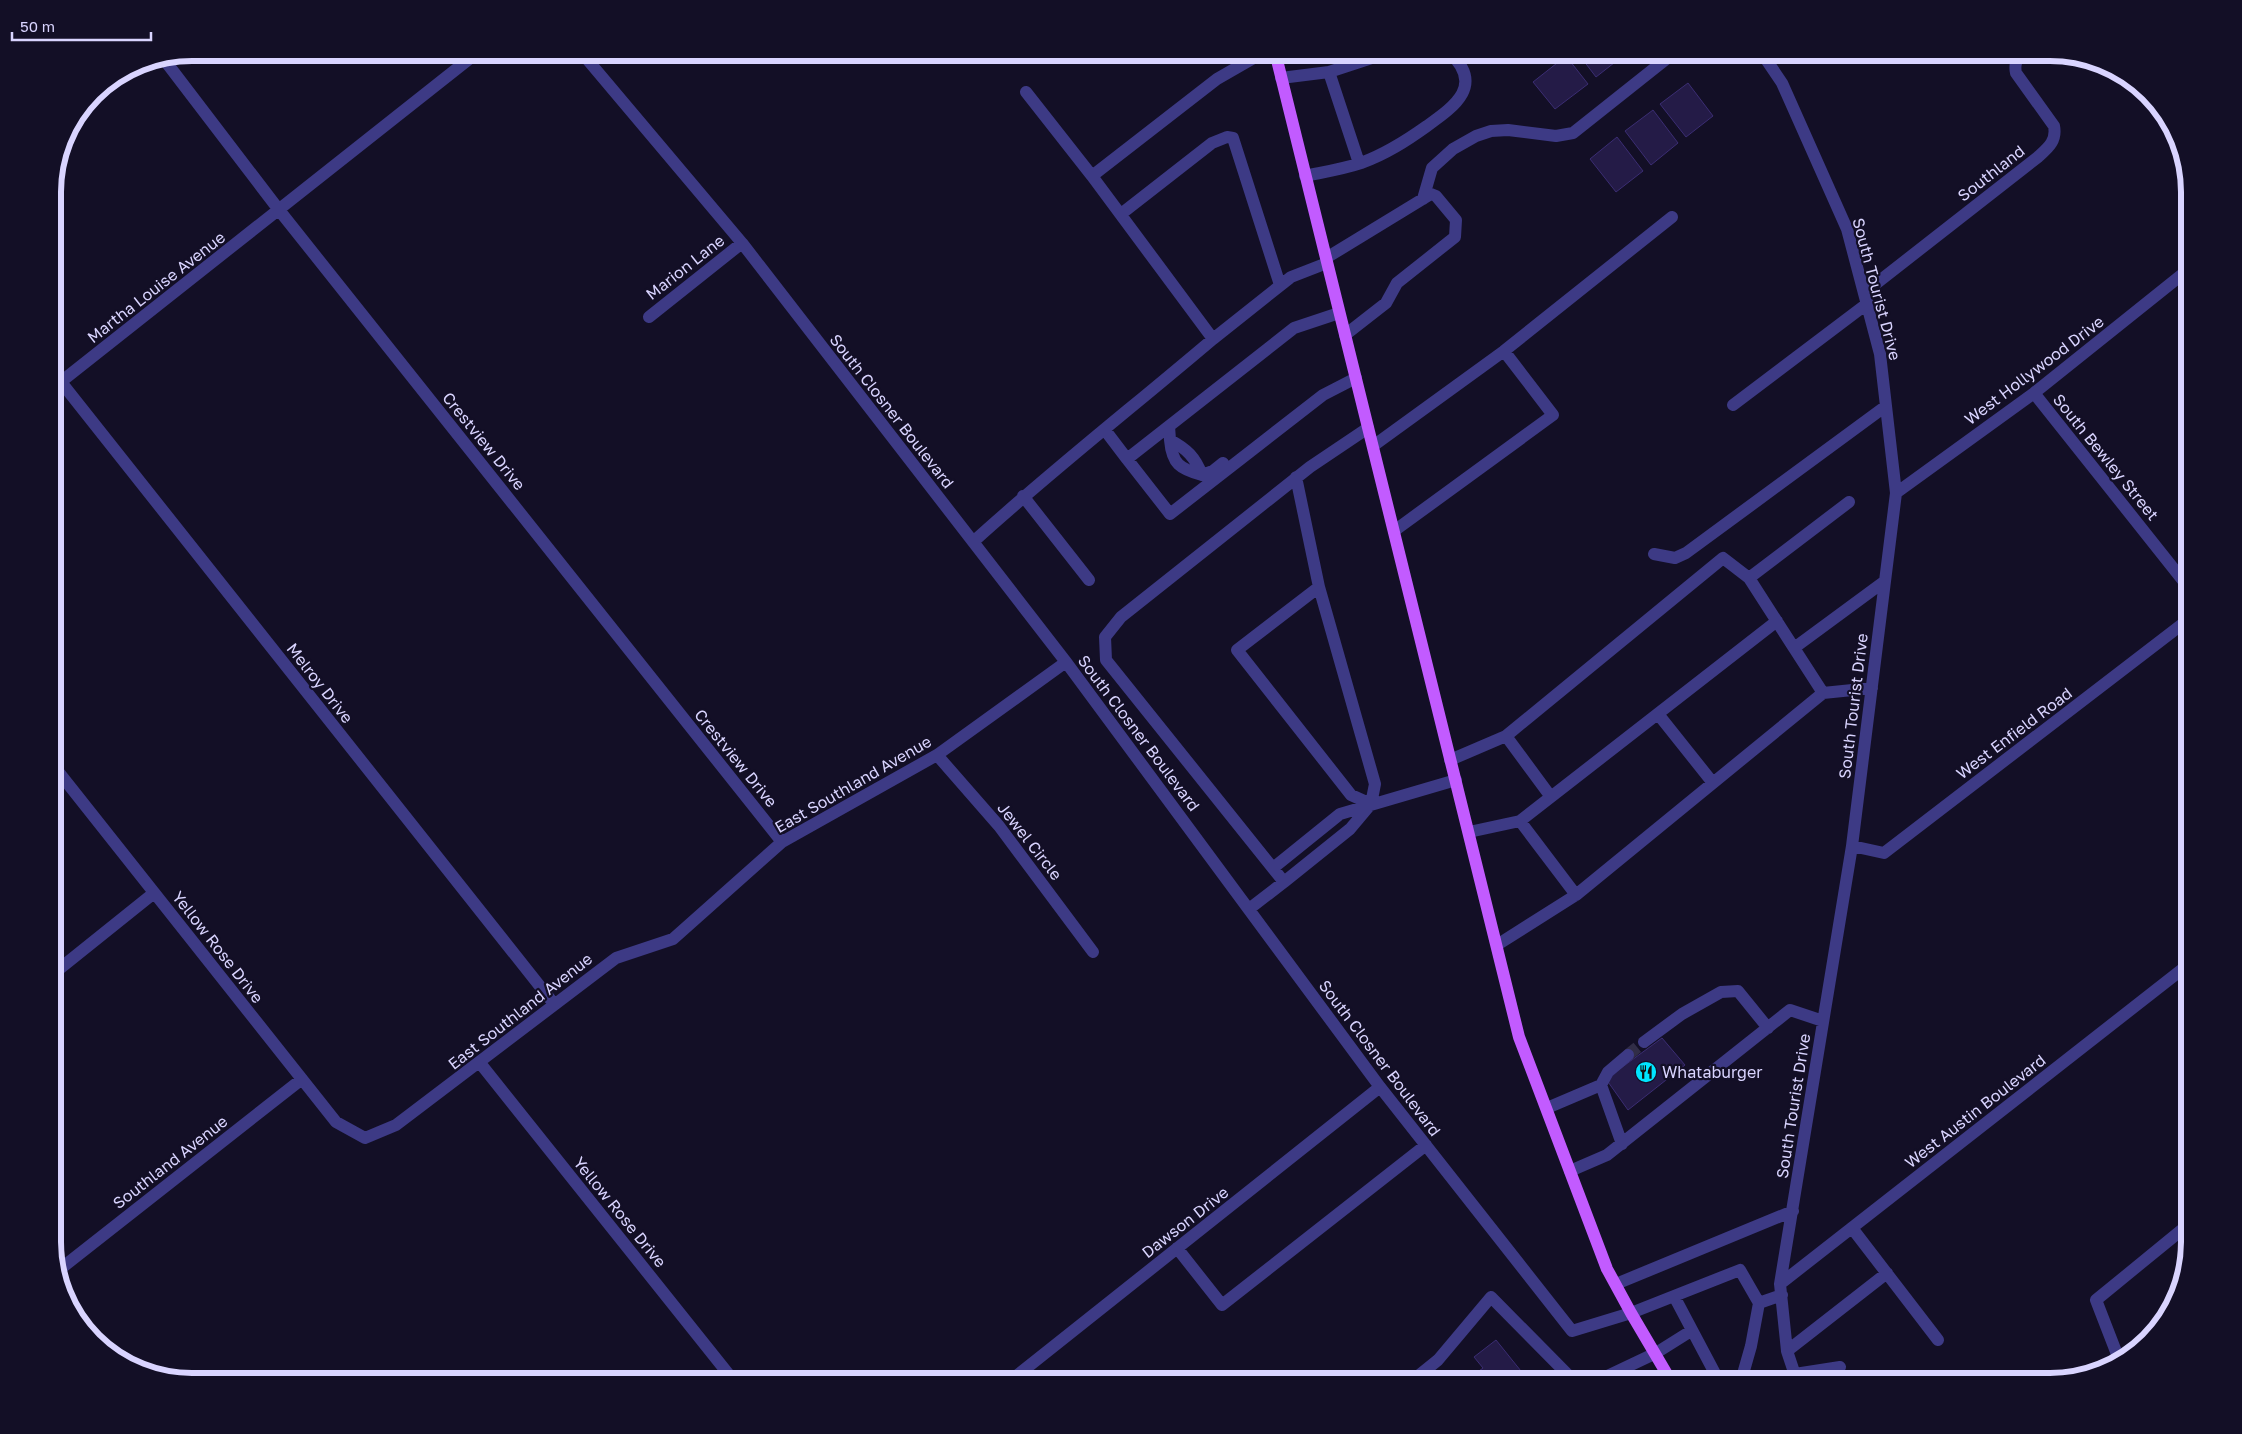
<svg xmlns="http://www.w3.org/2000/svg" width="2242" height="1434" viewBox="0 0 2242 1434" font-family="'Golos Text',sans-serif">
<rect width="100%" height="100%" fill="#130f26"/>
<path fill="#241b47" stroke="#3b2d73" d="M 1577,52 L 1628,52 L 1596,77 Z
M 1566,56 L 1588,84 L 1555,109 L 1533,82 Z
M 1688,83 L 1713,116 L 1686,137 L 1660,104 Z
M 1653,110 L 1678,143 L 1651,165 L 1625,131 Z
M 1617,137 L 1643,171 L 1616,192 L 1590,159 Z
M 1662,1038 L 1685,1065 L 1628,1110 L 1606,1079 Z
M 1496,1340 L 1529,1381 L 1466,1381 L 1483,1368 L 1474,1357 Z"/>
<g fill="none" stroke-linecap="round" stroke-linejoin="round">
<path stroke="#312d47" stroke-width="12" stroke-dasharray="12 6" stroke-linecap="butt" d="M 1628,1055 L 1644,1042"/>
<path stroke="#3d3a85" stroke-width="12" d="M 581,52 L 742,243 L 1066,662 L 1380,1087 L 1572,1331 L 1631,1313 L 1740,1270 L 1759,1303
M 1264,52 L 1217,79 L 1092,176 L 1213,339 L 1291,277 L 1327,263
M 1761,52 L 1782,83 L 1847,229 L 1880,354 L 1896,493 L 1852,846 L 1780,1284 L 1787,1351 L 1797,1381
M 163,58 L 279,210 L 782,842
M 1329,72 L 1359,163
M 1281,78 L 1329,72 L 1390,52
M 1026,92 L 1092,176
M 1305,176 C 1324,172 1343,169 1361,163 C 1386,154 1406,141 1427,126 C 1455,106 1485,85 1449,52
M 1423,199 L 1432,168 L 1453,149 L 1476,136 L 1491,131 L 1508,130 L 1556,136 L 1573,133 L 1675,52
M 1121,214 L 1212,143 L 1227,137 L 1233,138 L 1280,285
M 1326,258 L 1431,194 L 1436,196 L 1456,220 L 1455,237 L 1397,283 L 1386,303 L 1345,335
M 1864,293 L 2038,157 C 2048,148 2057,141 2054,126 L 2016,73 C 2014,64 2017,59 2022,52
M 1339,313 L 1294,328 L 1127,459 L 1170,514 L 1323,395 L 1356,378
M 649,317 L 742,243
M 1504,351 L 1672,217
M 61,382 L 554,1004
M 53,388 L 478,52
M 2034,393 L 2189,588
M 1733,405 L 1868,303
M 1169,426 L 1170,440 C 1187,449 1195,457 1202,475 L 1213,471 L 1223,463
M 1368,428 L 1310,467 L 1121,617 L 1105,637 L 1106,660 L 1284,882 L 1350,829 L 1371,804 L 1375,784 L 1319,587 L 1237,650 L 1351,795 L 1371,804
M 1105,430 L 1127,459
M 1170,440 C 1172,464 1180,469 1202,475
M 1373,446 L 1504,351 L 1553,415 L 1394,531
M 1296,477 L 1319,587
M 1896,493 L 2034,393 L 2189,269
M 1023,496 L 1089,580
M 973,542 C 1051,471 1133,407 1213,339
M 1654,554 L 1675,558 L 1686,553 L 1886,406
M 1749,578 L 1794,648 L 1885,581
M 1794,648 L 1823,693
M 1658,714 L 1713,783
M 1506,736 L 1551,797
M 937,755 L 999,826 L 1093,952
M 1450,760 L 1506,736 L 1723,558 L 1749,578 L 1849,502
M 53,765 L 336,1122 L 365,1138 L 396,1125 L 616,958 L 673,939 L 782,842 L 937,755 L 1066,662
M 1469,832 L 1520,821 L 1777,621
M 1852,846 L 1884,853 L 2189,619
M 1273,868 L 1340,814 L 1456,780
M 1576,895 L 1823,693 L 1872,688
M 1249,909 L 1284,882
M 1497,945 L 1576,895 L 1520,821
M 53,974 L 154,893
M 1644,1042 L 1682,1014 L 1721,992 L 1738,991 L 1768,1028
M 480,1063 L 734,1381
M 1547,1108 L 1601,1085
M 1622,1144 L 1601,1085 L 1608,1072 L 1628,1055
M 1570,1171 L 1607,1155 L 1790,1010 L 1823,1021
M 1852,1228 L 1938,1340
M 1177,1248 L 1222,1305 L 1426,1145
M 59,1270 L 302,1079
M 1616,1284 L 1793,1211
M 1780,1284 L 2189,964
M 1674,1296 L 1719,1381
M 1787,1351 L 1887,1273
M 2120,1362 L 2096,1300 L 2189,1224
M 1795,1374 L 1840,1367
M 1010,1381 L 1380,1087
M 1412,1381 L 1438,1360 L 1491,1297 L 1574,1381
M 1597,1381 L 1656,1353 L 1691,1331
M 1741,1381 L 1751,1346 L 1759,1303 L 1782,1295"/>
<path stroke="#c25bff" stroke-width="12" d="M 1275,52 L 1519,1037 L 1607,1269 L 1631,1313 L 1671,1381"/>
</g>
<defs>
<g id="restaurant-disc" transform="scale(1.125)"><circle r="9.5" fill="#00e5ff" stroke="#130f26"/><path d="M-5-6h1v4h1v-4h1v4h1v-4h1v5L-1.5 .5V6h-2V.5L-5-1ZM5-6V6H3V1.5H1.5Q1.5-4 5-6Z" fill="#111"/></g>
</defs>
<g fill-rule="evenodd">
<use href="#restaurant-disc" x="1646" y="1072"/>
</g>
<g text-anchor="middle" stroke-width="4.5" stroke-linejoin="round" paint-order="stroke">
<g font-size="16" fill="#d9d4ff" stroke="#130f26">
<text transform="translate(1991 173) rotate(-38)" y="6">Southland</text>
<text transform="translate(685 267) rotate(-38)" y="6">Marion Lane</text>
<text transform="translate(156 287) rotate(-38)" y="6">Martha Louise Avenue</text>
<text transform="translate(1877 289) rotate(75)" y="6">South Tourist Drive</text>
<text transform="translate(2034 370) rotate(-37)" y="6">West Hollywood Drive</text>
<text transform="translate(892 411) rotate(52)" y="6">South Closner Boulevard</text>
<text transform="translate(484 441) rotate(51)" y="6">Crestview Drive</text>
<text transform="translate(2106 457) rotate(51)" y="6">South Bewley Street</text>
<text transform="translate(320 683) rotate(52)" y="6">Melroy Drive</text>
<text transform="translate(1853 706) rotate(-83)" y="6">South Tourist Drive</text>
<text transform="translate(1139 733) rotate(53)" y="6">South Closner Boulevard</text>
<text transform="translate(2014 733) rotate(-37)" y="6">West Enfield Road</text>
<text transform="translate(736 758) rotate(51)" y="6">Crestview Drive</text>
<text transform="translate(853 784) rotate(-30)" y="6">East Southland Avenue</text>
<text transform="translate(1030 841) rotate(52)" y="6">Jewel Circle</text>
<text transform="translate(218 947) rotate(52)" y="6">Yellow Rose Drive</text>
<text transform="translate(520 1011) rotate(-38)" y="6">East Southland Avenue</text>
<text transform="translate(1380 1058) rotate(53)" y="6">South Closner Boulevard</text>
<text transform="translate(1793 1106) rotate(-81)" y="6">South Tourist Drive</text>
<text transform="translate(1975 1111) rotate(-38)" y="6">West Austin Boulevard</text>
<text transform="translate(170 1162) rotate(-38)" y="6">Southland Avenue</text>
<text transform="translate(620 1212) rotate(51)" y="6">Yellow Rose Drive</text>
<text transform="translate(1185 1222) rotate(-38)" y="6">Dawson Drive</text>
</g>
<g font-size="16" fill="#d9d4ff" stroke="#130f26" text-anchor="start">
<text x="1662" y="1078">Whataburger</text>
</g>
</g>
<path d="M0 0H2242V1434H0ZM192 61H2050A131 131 0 0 1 2181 192V1242A131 131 0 0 1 2050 1373H192A131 131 0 0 1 61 1242V192A131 131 0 0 1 192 61Z" fill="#130f26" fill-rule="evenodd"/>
<path fill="none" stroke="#d9d4ff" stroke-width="6" d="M192 61H2050A131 131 0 0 1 2181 192V1242A131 131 0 0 1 2050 1373H192A131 131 0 0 1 61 1242V192A131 131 0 0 1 192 61Z"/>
<path d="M12 32v8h139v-8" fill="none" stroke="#d9d4ff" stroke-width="2.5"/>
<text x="20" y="32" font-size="15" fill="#d9d4ff" stroke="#130f26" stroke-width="4" paint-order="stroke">50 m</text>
</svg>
